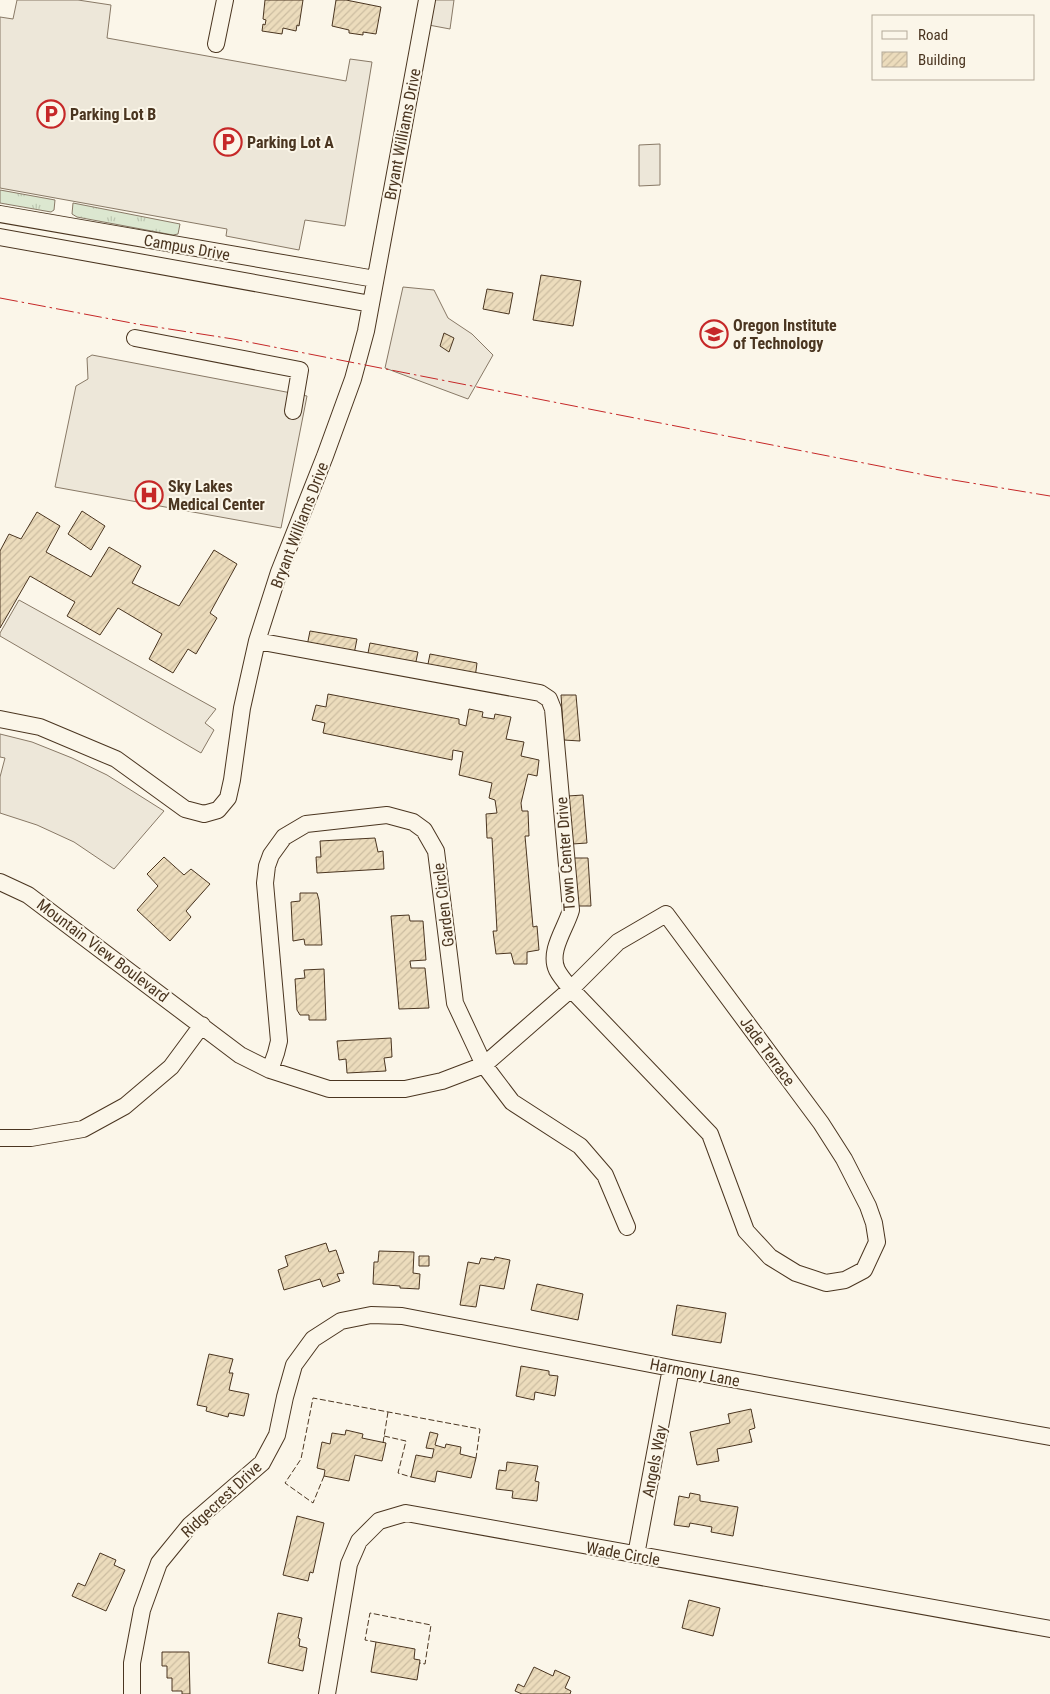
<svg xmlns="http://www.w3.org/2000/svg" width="1050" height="1694" viewBox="0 0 1050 1694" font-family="'Roboto Condensed',sans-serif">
<defs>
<pattern id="grass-tufts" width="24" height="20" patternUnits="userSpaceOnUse" patternTransform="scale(1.25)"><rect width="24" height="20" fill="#dce7d0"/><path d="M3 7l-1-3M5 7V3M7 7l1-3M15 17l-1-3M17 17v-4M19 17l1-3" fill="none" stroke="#bec7b2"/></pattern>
<pattern id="building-hatch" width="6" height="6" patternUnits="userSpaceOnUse" patternTransform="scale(1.25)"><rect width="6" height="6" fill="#ecdcbc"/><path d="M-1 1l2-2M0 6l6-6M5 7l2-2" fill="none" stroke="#ccbda1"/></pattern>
</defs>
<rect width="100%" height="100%" fill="#fbf6e9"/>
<path fill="url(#grass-tufts)" stroke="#887966" d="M 0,190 L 55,200 L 54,210 L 51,212 L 0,203 Z
M 73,203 L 180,224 L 178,234 L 173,235 L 77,217 L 72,214 Z"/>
<path fill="#ede7d9" stroke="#887966" d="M 17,0 L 78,0 L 111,5 L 107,38 L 346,81 L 350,59 L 372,62 L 345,226 L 305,220 L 299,250 L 226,236 L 227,229 L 0,188 L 0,17 L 13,19 Z
M 423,0 L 454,0 L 450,29 L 418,23 Z
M 660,144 L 660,185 L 639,186 L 639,145 Z
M 403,287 L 434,290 L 448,318 L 472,334 L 493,355 L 468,399 L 385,368 Z
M 92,355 L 307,396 L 281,528 L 55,487 L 76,386 L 88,379 L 87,358 Z
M 19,600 L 216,709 L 205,723 L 214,730 L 201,753 L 0,636 L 0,633 Z
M 0,734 L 32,742 L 72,758 L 107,775 L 164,811 L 114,869 L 74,842 L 37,825 L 0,813 L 0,777 L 5,758 L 0,757 Z"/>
<path fill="url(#building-hatch)" stroke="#4a3520" d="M 265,0 L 303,0 L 299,26 L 297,25 L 296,31 L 283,28 L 282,34 L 262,31 L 263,24 L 265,25 L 266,20 L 263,19 Z
M 336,0 L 346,0 L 381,7 L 376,34 L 363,32 L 363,35 L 349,33 L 349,30 L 332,26 Z
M 541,275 L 581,281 L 573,326 L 533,320 Z
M 487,289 L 513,293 L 509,314 L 483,309 Z
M 444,333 L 454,338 L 449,352 L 440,346 Z
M 82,511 L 105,526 L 91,550 L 68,534 Z
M 37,512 L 60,526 L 46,552 L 91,577 L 109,547 L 141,566 L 132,583 L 179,606 L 214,550 L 237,564 L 210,613 L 217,618 L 196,654 L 188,649 L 173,673 L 149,659 L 162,634 L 118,608 L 100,635 L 67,616 L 75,602 L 30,576 L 0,628 L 0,551 L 9,534 L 21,539 Z
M 310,631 L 357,639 L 354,654 L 307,646 Z
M 370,643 L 418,652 L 415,666 L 367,658 Z
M 430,654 L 477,663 L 475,678 L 427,669 Z
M 328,694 L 459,719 L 459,724 L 466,726 L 469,709 L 483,712 L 482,717 L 494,719 L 495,714 L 511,717 L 506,739 L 524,742 L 521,756 L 539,760 L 537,776 L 528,774 L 521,803 L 522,811 L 528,811 L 529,836 L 525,836 L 533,927 L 537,926 L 539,950 L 527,952 L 527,964 L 514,964 L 511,953 L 496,954 L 493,931 L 497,931 L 492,838 L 487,838 L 486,814 L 497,813 L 495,800 L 489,798 L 492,783 L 459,775 L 463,752 L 453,750 L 452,760 L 323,733 L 325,723 L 312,720 L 316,705 L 326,707 Z
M 561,695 L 576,695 L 580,741 L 564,740 Z
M 583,795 L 587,843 L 572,844 L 568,796 Z
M 375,838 L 378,852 L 383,851 L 384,869 L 317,873 L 316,857 L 321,857 L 320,841 Z
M 164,857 L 184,875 L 191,869 L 210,884 L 186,911 L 191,917 L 170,941 L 137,910 L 158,886 L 147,874 Z
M 573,858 L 588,858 L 591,906 L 577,906 Z
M 300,893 L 317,893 L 319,900 L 322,945 L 305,945 L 304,939 L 293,941 L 291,902 L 300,901 Z
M 409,915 L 410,921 L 423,921 L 426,960 L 410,961 L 411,968 L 425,968 L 429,1008 L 399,1009 L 391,916 Z
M 324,969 L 326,1020 L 309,1020 L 309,1015 L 300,1015 L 297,1010 L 295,979 L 305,978 L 304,970 Z
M 391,1038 L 392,1057 L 384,1058 L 386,1071 L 347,1073 L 346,1059 L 339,1060 L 337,1041 Z
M 326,1243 L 329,1252 L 336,1250 L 344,1273 L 337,1274 L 340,1281 L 323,1287 L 320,1279 L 284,1290 L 278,1270 L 288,1266 L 285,1256 Z
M 379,1251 L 414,1252 L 413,1273 L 420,1274 L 419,1289 L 400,1288 L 400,1286 L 373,1284 L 374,1262 L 378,1262 Z
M 419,1256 L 429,1256 L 429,1266 L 419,1266 Z
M 495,1257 L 510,1260 L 504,1289 L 480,1285 L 476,1307 L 460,1305 L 468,1262 L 479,1264 L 481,1258 L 494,1260 Z
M 537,1284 L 583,1294 L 578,1320 L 531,1310 Z
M 677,1305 L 726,1313 L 721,1343 L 672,1335 Z
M 209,1354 L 233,1359 L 229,1373 L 233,1373 L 229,1390 L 249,1394 L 244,1416 L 229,1413 L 228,1417 L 206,1411 L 207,1407 L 197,1405 Z
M 521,1366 L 549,1371 L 549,1375 L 558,1376 L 555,1396 L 535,1392 L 534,1400 L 516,1396 Z
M 751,1409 L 755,1428 L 749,1430 L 752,1442 L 717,1449 L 719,1461 L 697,1465 L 690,1432 L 730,1423 L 728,1414 Z
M 346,1430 L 363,1434 L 362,1438 L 386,1443 L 382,1461 L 355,1455 L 349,1481 L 324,1476 L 325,1470 L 317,1468 L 322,1442 L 330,1444 L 332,1433 L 345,1435 Z
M 430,1432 L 438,1434 L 435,1445 L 445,1448 L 446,1444 L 461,1447 L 460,1454 L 476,1458 L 471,1478 L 437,1471 L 435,1482 L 411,1477 L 416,1455 L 432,1458 L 434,1449 L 426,1448 Z
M 507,1462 L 538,1466 L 535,1481 L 539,1482 L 537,1501 L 512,1498 L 513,1491 L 496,1489 L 499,1470 L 506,1471 Z
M 690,1493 L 700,1495 L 700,1501 L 738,1507 L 733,1536 L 711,1532 L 712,1527 L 690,1523 L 689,1527 L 674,1525 L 679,1496 L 689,1498 Z
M 297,1516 L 324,1523 L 313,1573 L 310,1572 L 308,1581 L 283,1575 Z
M 100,1553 L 116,1560 L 114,1565 L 125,1570 L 106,1611 L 72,1596 L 78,1583 L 85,1586 Z
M 689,1600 L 720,1608 L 713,1636 L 682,1628 Z
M 278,1613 L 302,1618 L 298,1638 L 300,1639 L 299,1646 L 307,1648 L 303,1671 L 268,1663 Z
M 376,1642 L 415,1649 L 414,1659 L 420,1660 L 417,1680 L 371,1672 Z
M 162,1652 L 189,1652 L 190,1694 L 182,1694 L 182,1691 L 172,1691 L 172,1678 L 167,1678 L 167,1666 L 162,1666 Z
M 534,1667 L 553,1676 L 555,1670 L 570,1677 L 565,1688 L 571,1691 L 570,1694 L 522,1694 L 515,1691 L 518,1684 L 524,1687 Z"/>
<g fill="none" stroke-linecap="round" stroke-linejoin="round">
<g stroke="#4a3520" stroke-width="18">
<path id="minor" d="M 216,44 L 225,0
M 0,214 L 375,279
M 0,237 L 371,304
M 135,338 L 300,370 L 293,411
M 0,719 L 40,727 L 116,759 L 185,809 L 204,814 L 218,810 L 228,798 L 232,780 L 242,708 L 257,641 L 279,572 L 325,456 L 353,379 L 366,331 L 427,0
M 0,882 L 28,895 L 240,1055 L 270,1070 L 329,1089 L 405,1089 L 442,1081 L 484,1065 L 571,989 L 618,942 L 666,914 L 821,1123 L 844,1159 L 868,1206 L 874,1223 L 877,1242 L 864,1270 L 845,1280 L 826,1283 L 796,1273 L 770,1257 L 746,1231 L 710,1134 L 571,989 C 566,983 560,976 557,970 C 548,951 566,928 571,910 L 553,709 L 549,699 L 540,693 L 257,641
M 270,1070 L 276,1053 L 279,1041 L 265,883 L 267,866 L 271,855 L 284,837 L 306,824 L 387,815 L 413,822 L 424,830 L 436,851 L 455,1003 L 484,1065 L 512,1102 L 580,1146 L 605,1175 L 627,1227
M 0,1138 L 31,1138 L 83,1129 L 125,1106 L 171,1067 L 202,1025
M 636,1555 L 671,1368
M 132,1694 L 132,1663 L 142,1610 L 159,1563 L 190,1525 L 262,1463 L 277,1435 L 285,1397 L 294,1365 L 313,1339 L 341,1321 L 371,1315 L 402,1316 L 671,1368 L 1050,1437
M 327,1694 L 349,1564 L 359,1541 L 379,1521 L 406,1513 L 1050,1629"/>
</g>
<use href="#minor" stroke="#fbf6e9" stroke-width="16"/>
<path stroke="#4a3520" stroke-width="1" stroke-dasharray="6 2.5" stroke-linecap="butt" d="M 384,1436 L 406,1441 L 398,1473 L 411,1477
M 383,1443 L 388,1412
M 324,1476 L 313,1503 L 285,1483 L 301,1459 L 313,1398 L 480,1429 L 476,1458
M 376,1642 L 365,1640 L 370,1613 L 431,1625 L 425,1664 L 420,1663"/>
<path stroke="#c62828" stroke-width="1" stroke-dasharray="18 4 2.5 4" stroke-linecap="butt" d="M 0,298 L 137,324 L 233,339 L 935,477 L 1050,496"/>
</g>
<defs>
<g id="parking-ring" transform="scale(1.4375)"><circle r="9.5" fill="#fbf6e9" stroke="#c62828" stroke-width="1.5"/><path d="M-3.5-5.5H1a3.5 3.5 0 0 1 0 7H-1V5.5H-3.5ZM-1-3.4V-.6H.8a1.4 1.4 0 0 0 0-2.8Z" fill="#c62828"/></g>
<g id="university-ring" transform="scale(1.4375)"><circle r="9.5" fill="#fbf6e9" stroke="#c62828" stroke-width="1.5"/><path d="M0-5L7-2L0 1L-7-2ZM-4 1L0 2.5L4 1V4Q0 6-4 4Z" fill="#c62828"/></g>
<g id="hospital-ring" transform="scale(1.4375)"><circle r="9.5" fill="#fbf6e9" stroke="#c62828" stroke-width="1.5"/><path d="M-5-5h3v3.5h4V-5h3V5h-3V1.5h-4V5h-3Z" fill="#c62828"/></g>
</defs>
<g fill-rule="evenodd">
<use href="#parking-ring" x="51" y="114"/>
<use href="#parking-ring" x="228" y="142"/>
<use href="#university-ring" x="714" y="334"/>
<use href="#hospital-ring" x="149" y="495"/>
</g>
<g text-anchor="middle" stroke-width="4" stroke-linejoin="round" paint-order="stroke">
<g font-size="16" font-weight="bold" fill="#4a3520" stroke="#fbf6e9" text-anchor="start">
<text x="70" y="120">Parking Lot B</text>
<text x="247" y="148">Parking Lot A</text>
<text x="733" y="331">Oregon Institute<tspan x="733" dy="18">of Technology</tspan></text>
<text x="168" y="492">Sky Lakes<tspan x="168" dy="18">Medical Center</tspan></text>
</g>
<g font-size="16" fill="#4a3520" stroke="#fbf6e9">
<text transform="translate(402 134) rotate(-79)" y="6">Bryant Williams Drive</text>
<text transform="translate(187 247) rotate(10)" y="6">Campus Drive</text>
<text transform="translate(299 525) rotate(-69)" y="6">Bryant Williams Drive</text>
<text transform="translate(565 854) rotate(-94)" y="6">Town Center Drive</text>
<text transform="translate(443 905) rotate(-97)" y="6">Garden Circle</text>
<text transform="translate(103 950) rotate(37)" y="6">Mountain View Boulevard</text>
<text transform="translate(768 1051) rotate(54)" y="6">Jade Terrace</text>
<text transform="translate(695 1372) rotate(11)" y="6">Harmony Lane</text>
<text transform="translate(654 1461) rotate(-79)" y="6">Angels Way</text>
<text transform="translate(221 1499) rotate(-43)" y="6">Ridgecrest Drive</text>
<text transform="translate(623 1553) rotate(10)" y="6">Wade Circle</text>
</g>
</g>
<rect x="872" y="15" width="162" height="65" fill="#fbf6e9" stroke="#b4a999"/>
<rect x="882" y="31" width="25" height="8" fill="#fbf6e9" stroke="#b4a999"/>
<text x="918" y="40" font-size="15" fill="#4a3520">Road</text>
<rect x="882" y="52" width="25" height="15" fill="url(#building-hatch)" stroke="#b4a999"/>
<text x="918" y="65" font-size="15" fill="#4a3520">Building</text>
</svg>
